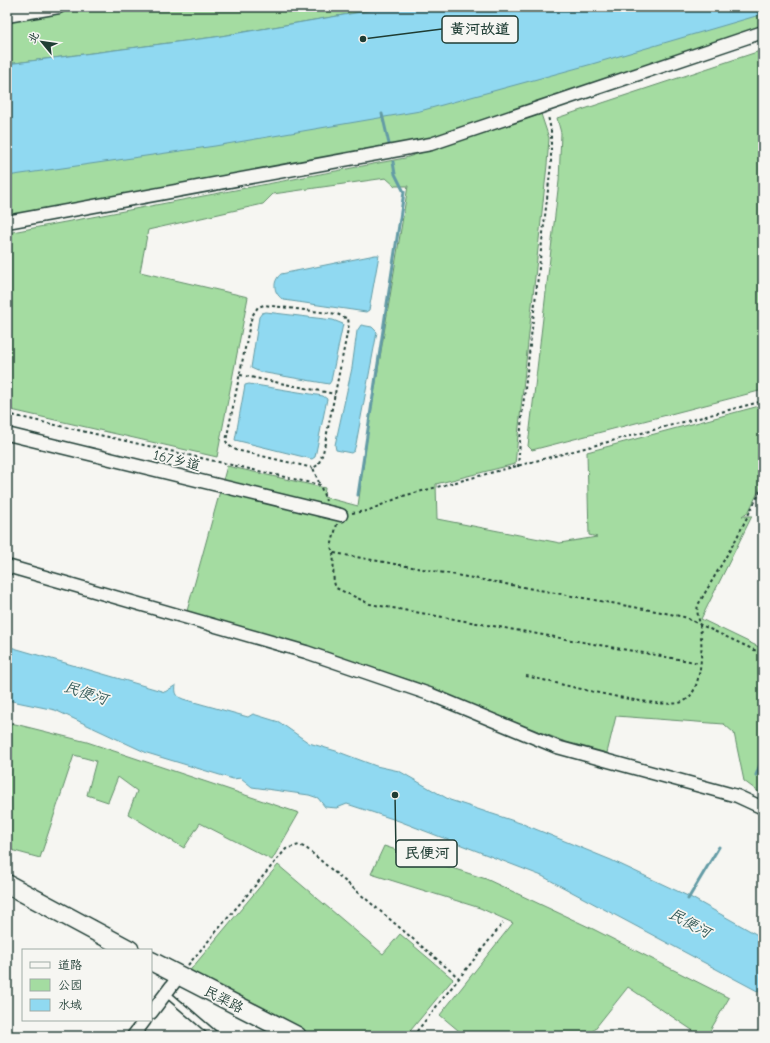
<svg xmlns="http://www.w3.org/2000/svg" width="770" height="1043" viewBox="0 0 770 1043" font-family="'Comic Neue','LXGW WenKai TC',sans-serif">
<rect width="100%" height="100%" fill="#f6f6f2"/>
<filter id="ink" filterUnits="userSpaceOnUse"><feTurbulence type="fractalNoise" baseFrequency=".025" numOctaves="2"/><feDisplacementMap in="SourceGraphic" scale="8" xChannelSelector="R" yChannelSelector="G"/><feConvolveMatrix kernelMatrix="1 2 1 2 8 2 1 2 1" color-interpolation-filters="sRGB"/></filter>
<g filter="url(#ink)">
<path fill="#a4dca1" stroke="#628c6a" d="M 7,7 L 390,7 L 215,37 L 7,64 Z
M 763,14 L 763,27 L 424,141 L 7,217 L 7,174 Z
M 763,50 L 763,390 L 532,450 L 528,446 L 559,181 L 561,133 L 557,118 Z
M 541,114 L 549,138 L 547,165 L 515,464 L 436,484 L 437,519 L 560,543 L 597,537 L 589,535 L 587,452 L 763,405 L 763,482 L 749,511 L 742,516 L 752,516 L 701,619 L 763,649 L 763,795 L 744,781 L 734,733 L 724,724 L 616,716 L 607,753 L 563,741 L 416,682 L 187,611 L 227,466 L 325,488 L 324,497 L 358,506 L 368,431 L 408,186 L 395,186 L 386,178 L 273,194 L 263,204 L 148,230 L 140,272 L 248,297 L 217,457 L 7,409 L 7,233 L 405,158 Z
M 7,722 L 87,742 L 299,813 L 272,860 L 200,823 L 184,848 L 128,814 L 137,791 L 118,777 L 108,802 L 87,795 L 96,761 L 74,755 L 40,858 L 7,849 Z
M 384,846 L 486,879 L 593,929 L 729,998 L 707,1036 L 701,1036 L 628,987 L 589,1036 L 465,1036 L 440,1015 L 513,923 L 480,908 L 371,874 Z
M 278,865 L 383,954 L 400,934 L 453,979 L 406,1036 L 309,1036 L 187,974 Z"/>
<path fill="#90d9f1" stroke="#639ba5" d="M 390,7 L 763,7 L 763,14 L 592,64 L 420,111 L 215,146 L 7,176 L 7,64 L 215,37 Z
M 375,255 L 379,255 L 369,310 L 366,312 L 284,300 C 273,294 272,281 281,274 Z
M 266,312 L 333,320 L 343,324 L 331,381 L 329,384 L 260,372 L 251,368 L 259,317 L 262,313 Z
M 361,325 L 372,327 L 377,332 L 356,444 L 354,451 L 351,453 L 336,450 L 335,445 L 352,368 L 357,331 Z
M 249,384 L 323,396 L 327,399 L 315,457 L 312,459 L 235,440 L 245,385 Z
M 7,646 L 165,692 L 176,685 C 175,693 176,696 183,699 L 248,717 L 253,714 L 279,722 L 309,743 L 336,751 L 376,766 L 399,771 L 450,800 L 523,824 L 611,860 L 690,897 L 763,938 L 763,994 L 542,876 L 399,821 L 347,804 L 337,808 L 325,807 L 318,798 L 309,795 L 252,787 L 241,778 L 233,779 L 147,753 L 55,710 L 7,700 Z"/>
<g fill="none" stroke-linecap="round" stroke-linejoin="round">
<path stroke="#639ba5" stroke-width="3" d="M 382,114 L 389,144
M 358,495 L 404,192 L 395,174 L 393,162
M 756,775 L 763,757
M 688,899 L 719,847"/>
<g stroke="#1f3d34" stroke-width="9">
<path id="lane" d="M 166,993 L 216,1036"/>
</g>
<g stroke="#1f3d34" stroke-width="15">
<path id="street" d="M 7,16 L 59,7
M 7,222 L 431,144 L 763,32
M 7,434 L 341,515
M 7,566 L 306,652 L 432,695 L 557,747 L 737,796 L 763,808
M 151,1013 L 179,976
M 133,1036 L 145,1020"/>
</g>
<g stroke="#1f3d34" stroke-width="21">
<path id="secondary" d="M 7,884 L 130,950
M 151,961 L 297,1036"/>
</g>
<path stroke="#1f3d34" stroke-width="2" stroke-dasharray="3 3" stroke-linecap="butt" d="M 240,375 L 335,394
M 7,414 L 320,485 L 326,501
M 518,467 L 522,415 L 551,164 L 551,130 L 548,116
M 313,468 L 236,450 L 228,445 L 226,441 L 250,324 L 252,316 L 258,307 L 264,305 L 337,314 L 348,319 L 349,324 L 323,453 L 318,465 L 313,468 L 320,485
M 352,513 L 367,511 L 403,496 L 763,401
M 337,524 L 331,547 C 337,559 330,574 336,588 L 370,604 L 700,663
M 334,553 L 661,612 L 684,617 L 763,654
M 526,676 C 554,682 661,711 682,702 C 693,698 697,684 699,674 C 702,660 702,640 700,626 C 699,617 696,613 698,605 L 735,541 L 763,486
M 188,965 L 286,849 L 299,845 L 306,848 L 459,978
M 413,1036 L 503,923"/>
<use href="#lane" stroke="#f6f6f2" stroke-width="6"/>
<use href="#street" stroke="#f6f6f2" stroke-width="12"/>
<use href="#secondary" stroke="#f6f6f2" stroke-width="18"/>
</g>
</g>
<g text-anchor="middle" stroke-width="3.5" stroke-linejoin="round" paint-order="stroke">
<g font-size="14" fill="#1f3d34" stroke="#f6f6f2">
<text transform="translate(177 460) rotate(14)" y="5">167乡道</text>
<text transform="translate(224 999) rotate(27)" y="5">民渠路</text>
</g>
<g font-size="15" font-style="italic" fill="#365c5a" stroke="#f6f6f2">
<text transform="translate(86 693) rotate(18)" y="5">民便河</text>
<text transform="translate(690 923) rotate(28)" y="5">民便河</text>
</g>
</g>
<path fill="none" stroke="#1f3d34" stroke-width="1.5" d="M363 39L442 29M395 795L396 853"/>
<g fill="#1f3d34" stroke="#f6f6f2" stroke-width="1.5">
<circle cx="363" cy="39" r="4"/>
<circle cx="395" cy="795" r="4"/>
</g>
<g fill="#f6f6f2" stroke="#1f3d34" stroke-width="1.5">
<rect x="442" y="16" width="76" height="27" rx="4"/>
<rect x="396" y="840" width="61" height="27" rx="4"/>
</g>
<g font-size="15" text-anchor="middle" font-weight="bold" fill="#1f3d34">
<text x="480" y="34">黄河故道</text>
<text x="427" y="858">民便河</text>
</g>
<rect width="770" height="1043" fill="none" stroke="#f6f6f2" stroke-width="24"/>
<rect x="12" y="12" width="746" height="1019" fill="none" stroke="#1f3d34" stroke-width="1.5" filter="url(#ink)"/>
<rect x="22" y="949" width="130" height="72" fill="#f6f6f2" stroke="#a0aca6"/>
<rect x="30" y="962" width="20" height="6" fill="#f6f6f2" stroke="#a0aca6"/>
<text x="58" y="969" font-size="12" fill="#1f3d34">道路</text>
<rect x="30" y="979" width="20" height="12" fill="#a4dca1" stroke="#a0aca6"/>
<text x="58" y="989" font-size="12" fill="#1f3d34">公园</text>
<rect x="30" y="999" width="20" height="12" fill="#90d9f1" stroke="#a0aca6"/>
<text x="58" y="1009" font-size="12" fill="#1f3d34">水域</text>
<g transform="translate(42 42) rotate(299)" stroke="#f6f6f2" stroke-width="3" paint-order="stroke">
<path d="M0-3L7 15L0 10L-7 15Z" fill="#1f3d34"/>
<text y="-6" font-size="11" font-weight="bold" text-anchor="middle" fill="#1f3d34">北</text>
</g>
</svg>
